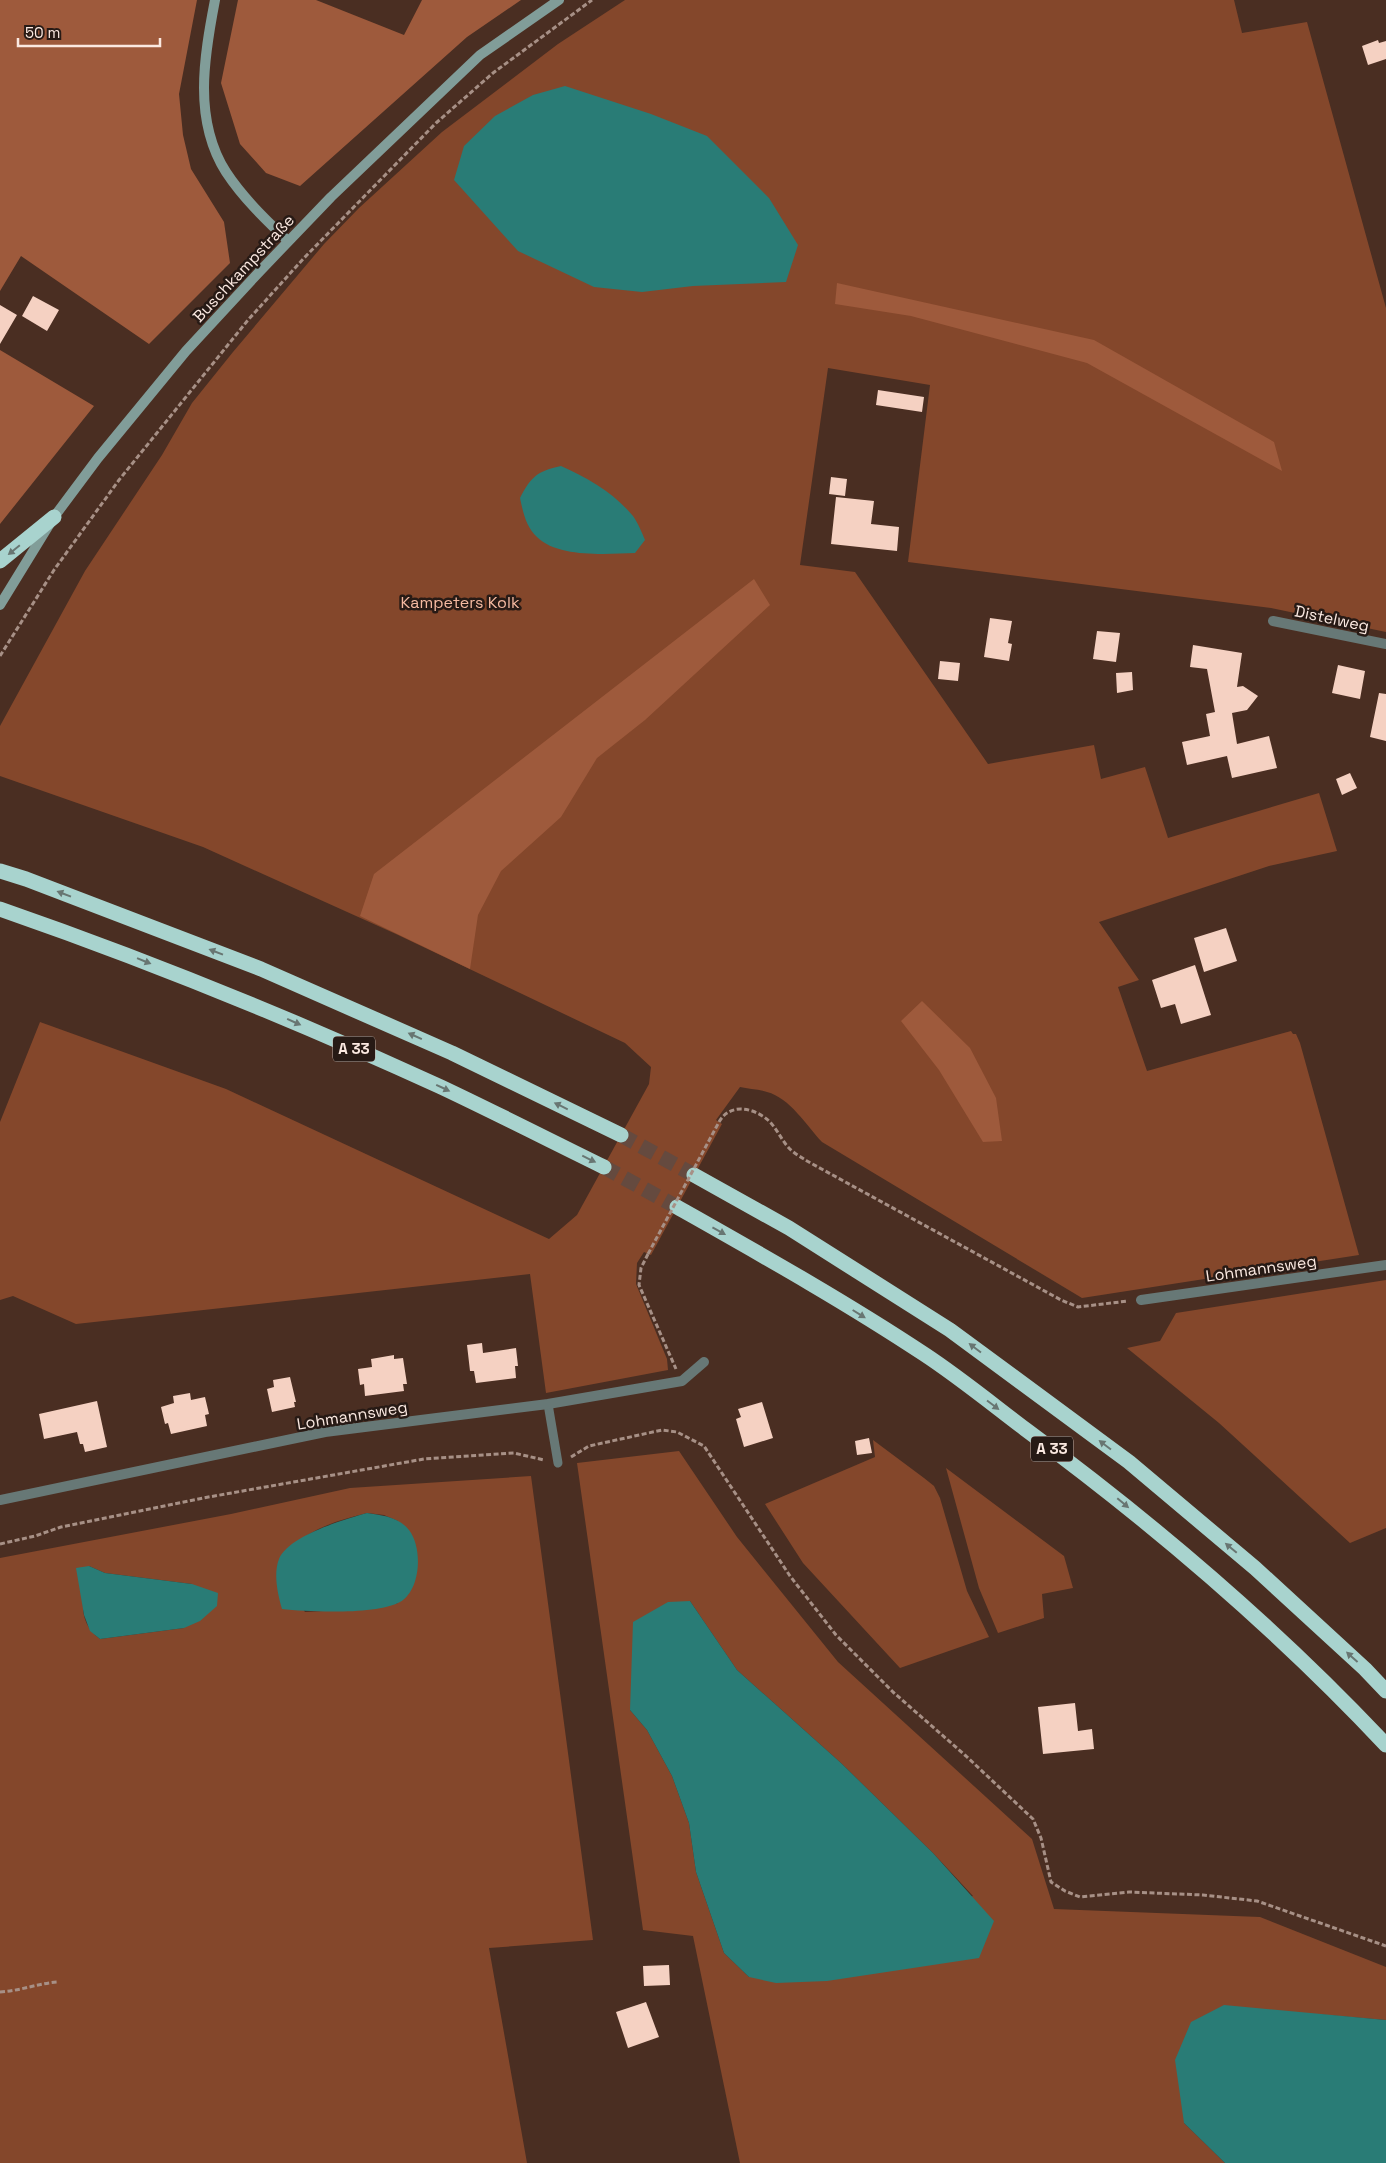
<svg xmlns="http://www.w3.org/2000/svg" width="1386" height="2163" viewBox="0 0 1386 2163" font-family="'Space Grotesk',sans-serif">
<rect width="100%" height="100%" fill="#4a2e22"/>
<path fill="#84472b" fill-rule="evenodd" d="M 625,0 L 1234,0 L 1242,33 L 1307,22 L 1386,308 L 1386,632 L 1271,608 L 908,562 L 930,385 L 828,368 L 800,565 L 855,572 L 988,764 L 1094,745 L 1101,779 L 1145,767 L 1168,838 L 1319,793 L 1337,851 L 1269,866 L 1099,922 L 1139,980 L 1118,987 L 1147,1071 L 1291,1031 L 1293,1034 L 1296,1034 L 1300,1043 L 1359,1255 L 1082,1298 L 822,1142 C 806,1125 790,1098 767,1092 C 758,1089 748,1089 740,1087 L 716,1120 L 722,1124 L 651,1255 L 644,1252 L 637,1263 L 636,1284 L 667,1359 L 668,1370 L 546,1393 L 530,1274 L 76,1324 L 13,1296 L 0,1300 L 0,1122 L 40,1022 L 226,1089 L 549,1239 L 577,1215 L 649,1084 L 651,1067 L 625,1043 L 396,934 L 203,847 L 0,776 L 0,726 L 85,571 L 162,455 L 192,403 L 233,352 L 324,244 L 359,208 L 442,132 L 558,44 Z
M 1386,1280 L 1386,1528 L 1350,1543 L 1219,1423 L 1127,1348 L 1160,1341 L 1176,1313 Z
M 873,1440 L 924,1478 L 934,1486 L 940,1498 L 967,1591 L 989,1637 L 900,1668 L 803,1563 L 765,1504 L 875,1457 Z
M 679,1451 L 737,1537 L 838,1662 L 1032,1839 L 1054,1909 L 1260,1917 L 1386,1967 L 1386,2020 L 1315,2014 L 1184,2123 L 1225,2163 L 740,2163 L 693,1936 L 643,1930 L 577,1463 ZM 690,1601 L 737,1670 L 841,1763 L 933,1853 L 973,1896 L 749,1977 L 724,1953 L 696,1872 L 689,1823 L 672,1776 L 647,1730 L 630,1710 Z
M 946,1468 L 1064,1556 L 1073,1588 L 1042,1594 L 1044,1618 L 998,1633 L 979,1588 Z
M 531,1476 L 593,1940 L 489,1948 L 527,2163 L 0,2163 L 0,1558 L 231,1514 L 350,1488 ZM 367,1513 L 384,1515 L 398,1521 L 398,1603 L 377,1608 L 305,1612 C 297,1601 283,1585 278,1574 C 275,1567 280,1562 284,1557 C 303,1530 336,1521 367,1513 ZM 89,1566 L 105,1573 L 192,1584 L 184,1628 L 100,1639 C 74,1620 84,1592 89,1566 Z"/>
<path fill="#9e5a3c" d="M 0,0 L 197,0 L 179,94 L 183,135 L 191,169 L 224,222 L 230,263 L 149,344 L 21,256 L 0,291 Z
M 238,0 L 316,0 L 404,35 L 422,0 L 521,0 L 467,37 L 300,186 L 266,173 L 240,144 L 221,83 Z
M 837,283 L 1094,340 L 1274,442 L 1282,471 L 1087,363 L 911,316 L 835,304 Z
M 0,350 L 94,406 L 0,524 Z
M 754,579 L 770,605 L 645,720 L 597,758 L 561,817 L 501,871 L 478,915 L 470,969 L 360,916 L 374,874 Z
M 922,1001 L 970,1048 L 996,1098 L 1002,1141 L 983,1142 L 939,1070 L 901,1021 Z"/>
<path fill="#297c76" d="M 565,86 L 651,114 L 707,136 L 769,198 L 798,245 L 786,282 L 693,286 L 642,292 L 594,287 L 518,251 L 454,180 L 464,146 L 495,116 L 533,95 Z
M 561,466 C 588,478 614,493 633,516 C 638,523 642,533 645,540 L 635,553 C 607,554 558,558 537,537 C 526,527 523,512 520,498 C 531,477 537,471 561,466 Z
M 367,1513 C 381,1515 399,1517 409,1530 C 423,1548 421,1590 400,1602 C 377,1615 309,1612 282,1609 C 278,1595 273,1574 279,1559 C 288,1536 345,1519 367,1513 Z
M 89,1566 L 105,1573 L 192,1584 L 218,1593 L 217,1606 L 200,1621 L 184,1628 L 100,1639 L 90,1631 L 84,1615 L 76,1568 Z
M 690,1601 L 737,1670 L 841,1763 L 933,1853 L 994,1921 L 979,1958 L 827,1981 L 776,1983 L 749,1977 L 724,1953 L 696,1872 L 689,1823 L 672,1776 L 647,1730 L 630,1710 L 633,1622 L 668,1602 Z
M 1224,2005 L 1386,2020 L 1386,2163 L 1225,2163 L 1184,2123 L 1175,2060 L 1191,2022 Z"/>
<path fill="#f5d1c2" d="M 1378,40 L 1379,43 L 1386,41 L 1386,59 L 1368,65 L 1362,46 Z
M 33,296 L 59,310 L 47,331 L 22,316 Z
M 0,305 L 17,315 L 0,344 Z
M 878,390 L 924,397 L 922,412 L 876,405 Z
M 831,477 L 847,479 L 845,496 L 829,494 Z
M 836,497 L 874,501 L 871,524 L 899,527 L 897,551 L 831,544 Z
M 990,618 L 1012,621 L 1008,643 L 1012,644 L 1009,661 L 984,657 Z
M 1097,631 L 1120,633 L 1116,662 L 1093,659 Z
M 1193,645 L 1242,653 L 1237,687 L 1243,686 L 1258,696 L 1247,710 L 1232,713 L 1237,744 L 1269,736 L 1277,768 L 1232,778 L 1227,756 L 1187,765 L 1182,742 L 1210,736 L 1206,714 L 1215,712 L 1207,669 L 1190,667 Z
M 940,661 L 960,663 L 958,681 L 938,679 Z
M 1338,665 L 1365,671 L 1360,699 L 1332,693 Z
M 1132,672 L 1133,690 L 1117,693 L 1116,673 Z
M 1379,693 L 1386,694 L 1386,741 L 1370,737 Z
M 1350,773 L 1357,788 L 1342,795 L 1336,779 Z
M 1226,928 L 1237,961 L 1204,972 L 1194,938 Z
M 1195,965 L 1211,1015 L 1181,1024 L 1175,1004 L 1161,1008 L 1152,980 Z
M 482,1343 L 483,1353 L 516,1348 L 518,1366 L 515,1366 L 516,1378 L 476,1383 L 474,1371 L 470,1371 L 467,1345 Z
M 394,1355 L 394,1359 L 403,1358 L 407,1384 L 403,1384 L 404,1391 L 365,1396 L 364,1384 L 360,1385 L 358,1369 L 372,1367 L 371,1359 Z
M 290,1377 L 296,1402 L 294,1402 L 295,1407 L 272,1412 L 267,1389 L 274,1387 L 273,1380 Z
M 190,1393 L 191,1400 L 205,1397 L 209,1414 L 205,1415 L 207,1426 L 171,1434 L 168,1423 L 165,1424 L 161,1407 L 174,1403 L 173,1396 Z
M 97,1401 L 107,1447 L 85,1452 L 83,1444 L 80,1444 L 77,1432 L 44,1439 L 39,1414 Z
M 762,1402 L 773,1438 L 744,1447 L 736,1419 L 741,1417 L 738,1409 Z
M 869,1438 L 872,1453 L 857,1455 L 855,1441 Z
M 1075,1703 L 1078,1731 L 1092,1729 L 1094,1749 L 1043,1754 L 1038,1707 Z
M 669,1965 L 670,1985 L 644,1986 L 643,1966 Z
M 646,2002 L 659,2037 L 628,2048 L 616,2012 Z"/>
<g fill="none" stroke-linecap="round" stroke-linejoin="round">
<path stroke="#654a3f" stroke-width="15" stroke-dasharray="15 8" stroke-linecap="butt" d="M 621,1135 L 694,1175
M 604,1167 L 677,1207"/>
<path stroke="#a79086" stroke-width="3" stroke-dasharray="5 2.5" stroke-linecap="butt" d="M 0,656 L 54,570 L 119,480 L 248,320 L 304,258 L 436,123 L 493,73 L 592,0
M 719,1122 C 730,1102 755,1108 769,1121 C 777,1129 781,1139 788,1147 C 793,1153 801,1157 807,1161 L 1061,1300 L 1078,1307 L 1128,1301
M 648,1254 L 641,1268 L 639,1285 L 676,1369
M 571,1457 L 589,1446 L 662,1430 L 677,1432 L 704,1446 L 790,1576 L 836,1635 L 893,1692 L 966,1756 L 1033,1819 L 1041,1838 L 1051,1882 L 1065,1891 L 1080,1897 L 1129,1892 L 1203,1895 L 1257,1901 L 1386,1946
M 0,1544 L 35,1536 L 61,1527 L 203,1498 L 424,1459 L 514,1453 L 544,1460
M 0,1992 C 20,1991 39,1983 58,1982"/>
<path stroke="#677876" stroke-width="9" d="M 548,1404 L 558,1463"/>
<path stroke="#677876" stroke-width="10" d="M 1273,621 L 1386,644
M 1141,1300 L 1386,1265
M 0,1500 L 325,1432 L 548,1404 L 682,1381 L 704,1362"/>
<path stroke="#819d99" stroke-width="10" d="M 215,0 C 204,57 193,120 226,172 C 243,198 266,220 288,241
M 0,605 L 54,517 L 98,458 L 186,351 L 260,271 L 331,197 L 480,55 L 559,0"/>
<path stroke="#a8d3ce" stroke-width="15" d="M 0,561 L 54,517
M 0,871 L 26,879 L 261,969 L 452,1053 L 621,1135
M 0,909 C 150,961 297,1021 441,1087 C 496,1113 549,1140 604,1167
M 694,1175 L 789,1228 L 950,1330 L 1129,1462 L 1255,1568 L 1365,1669 L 1386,1691
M 677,1207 C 760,1254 844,1301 924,1354 C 959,1377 992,1404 1025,1429 C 1154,1524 1276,1628 1386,1745"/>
<path stroke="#a79086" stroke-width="3" stroke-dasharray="5 2.5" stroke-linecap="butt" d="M 648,1254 L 719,1122"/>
</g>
<defs><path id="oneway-solid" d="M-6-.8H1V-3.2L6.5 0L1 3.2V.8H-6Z" transform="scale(1.25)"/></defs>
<g fill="#687672">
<use href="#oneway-solid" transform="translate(14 550) rotate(141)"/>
<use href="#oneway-solid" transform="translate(64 894) rotate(-159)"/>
<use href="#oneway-solid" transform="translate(216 952) rotate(-159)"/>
<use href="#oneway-solid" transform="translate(144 961) rotate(22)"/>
<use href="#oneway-solid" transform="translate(294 1022) rotate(24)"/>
<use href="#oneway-solid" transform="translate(415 1036) rotate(-156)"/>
<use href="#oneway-solid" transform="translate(443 1088) rotate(25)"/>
<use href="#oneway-solid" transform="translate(561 1106) rotate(-154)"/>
<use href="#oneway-solid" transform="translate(589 1159) rotate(26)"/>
<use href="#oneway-solid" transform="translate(719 1231) rotate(29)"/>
<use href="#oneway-solid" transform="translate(859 1314) rotate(32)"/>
<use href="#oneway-solid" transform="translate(975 1348) rotate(-143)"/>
<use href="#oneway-solid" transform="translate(993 1405) rotate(37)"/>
<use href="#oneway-solid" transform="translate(1105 1445) rotate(-143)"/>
<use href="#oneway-solid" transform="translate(1123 1503) rotate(40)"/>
<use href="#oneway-solid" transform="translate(1231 1548) rotate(-140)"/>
<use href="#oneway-solid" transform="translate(1352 1657) rotate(-138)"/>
</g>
<g text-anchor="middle" stroke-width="5" stroke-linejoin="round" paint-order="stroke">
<g fill="#271a15" stroke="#bbaba4" stroke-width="1">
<rect x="333" y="1036.5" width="42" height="25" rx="4"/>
<rect x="1031" y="1436.5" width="42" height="25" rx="4"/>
</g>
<g font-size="15" font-weight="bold" fill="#fbe9e1">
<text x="354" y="1054">A 33</text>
<text x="1052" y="1454">A 33</text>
</g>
<g font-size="16" fill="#fbe9e1" stroke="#271a15">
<text transform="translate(243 268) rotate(-47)" y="6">Buschkampstraße</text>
<text transform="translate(1332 618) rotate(12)" y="6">Distelweg</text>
<text transform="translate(1261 1268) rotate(-8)" y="6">Lohmannsweg</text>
<text transform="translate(352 1415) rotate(-9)" y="6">Lohmannsweg</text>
</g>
<g font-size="16" fill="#f6baa1" stroke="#271a15">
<text x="460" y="608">Kampeters Kolk</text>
</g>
</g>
<path d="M18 38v8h142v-8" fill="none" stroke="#fbe9e1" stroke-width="2.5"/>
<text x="25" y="38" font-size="15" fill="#fbe9e1" stroke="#271a15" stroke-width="4" paint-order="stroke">50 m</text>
</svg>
